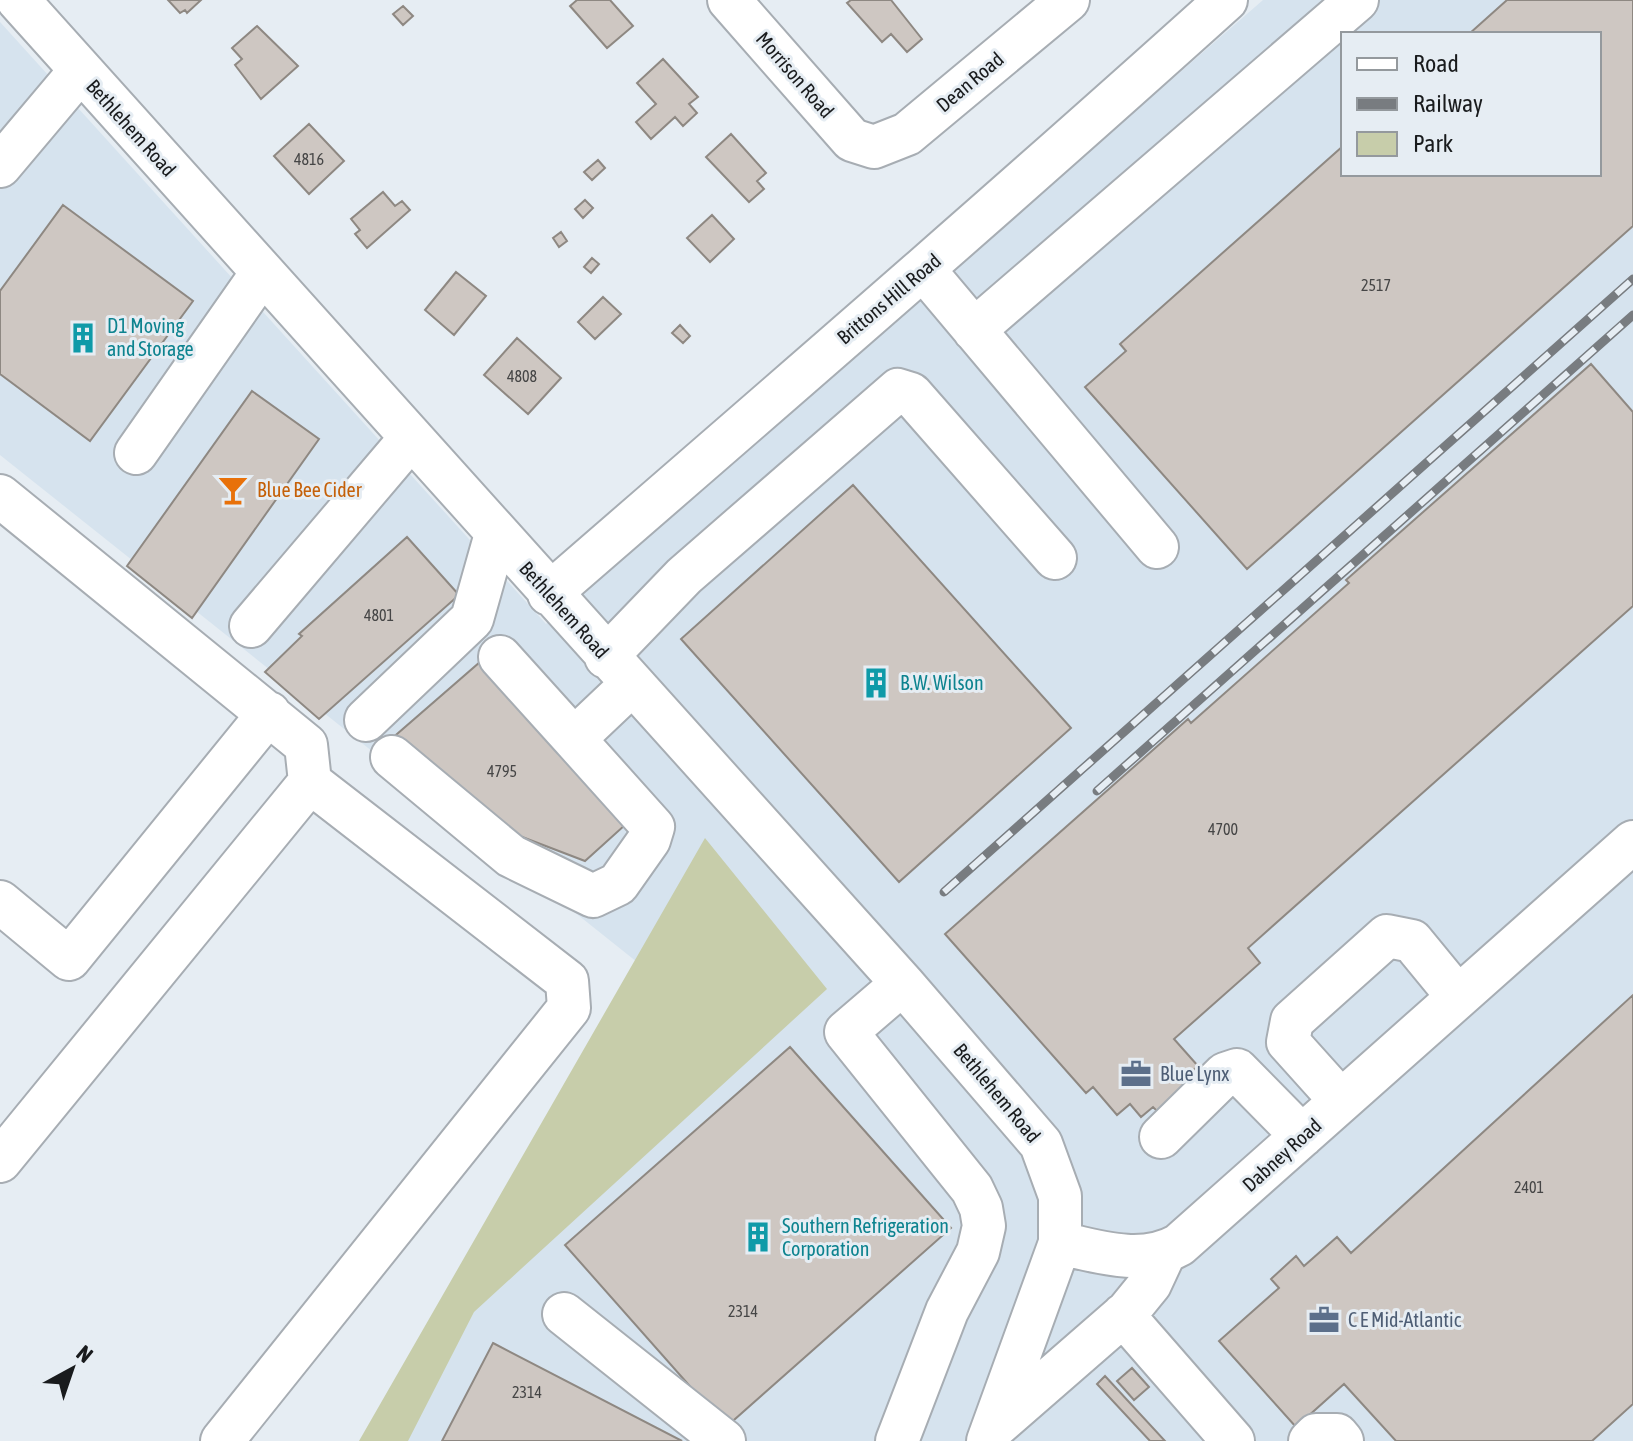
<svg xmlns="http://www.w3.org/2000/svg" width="1633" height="1441" viewBox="0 0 1633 1441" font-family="'Asap Condensed',sans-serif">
<rect width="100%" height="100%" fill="#e6edf3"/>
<path fill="#d6e3ee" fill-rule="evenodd" d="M 1263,0 L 1633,0 L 1633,1441 L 394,1441 L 642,966 L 0,455 L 0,22 L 546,624 ZM 1343,34 L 1599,34 L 1599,174 L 1343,174 Z"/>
<path fill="#c7cdaa" d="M 705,838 L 827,989 L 474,1312 L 408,1441 L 359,1441 Z"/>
<path fill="#cec7c2" stroke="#8e8882" stroke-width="2" d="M 168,0 L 201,0 L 187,13 L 185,10 L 180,13 Z
M 577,0 L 610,0 L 633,26 L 607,48 L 570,6 Z
M 851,0 L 891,0 L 922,39 L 907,52 L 891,34 L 882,42 L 847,3 Z
M 1507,0 L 1633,0 L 1633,226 L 1247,569 L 1085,387 L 1126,351 L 1120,344 L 1343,146 L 1343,174 L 1599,174 L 1599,34 L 1469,34 Z
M 403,6 L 413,16 L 403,25 L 393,14 Z
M 257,26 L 298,66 L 261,99 L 235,65 L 242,59 L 232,48 Z
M 663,59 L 698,97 L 689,104 L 697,113 L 683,126 L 675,117 L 651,139 L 636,122 L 656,104 L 637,83 Z
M 309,124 L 344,161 L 309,194 L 274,156 Z
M 731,134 L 766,173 L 757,181 L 764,189 L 749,202 L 706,157 Z
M 598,160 L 605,168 L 592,180 L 584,172 Z
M 383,192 L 395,206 L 402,201 L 410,210 L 367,248 L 355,234 L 360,230 L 351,219 Z
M 585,200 L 593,208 L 583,218 L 575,209 Z
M 63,205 L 193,301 L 90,441 L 0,374 L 0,291 Z
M 712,215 L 734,239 L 710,262 L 687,238 Z
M 561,232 L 567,241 L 559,247 L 553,238 Z
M 592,258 L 599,264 L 591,273 L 584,267 Z
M 456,272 L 486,296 L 454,335 L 425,310 Z
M 603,297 L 621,314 L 595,339 L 578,322 Z
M 680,325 L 690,336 L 683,343 L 672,333 Z
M 517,338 L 561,378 L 528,414 L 484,375 Z
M 1591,364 L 1633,412 L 1633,606 L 1248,948 L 1260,963 L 1174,1039 L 1198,1066 L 1187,1076 L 1191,1081 L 1157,1111 L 1153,1107 L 1141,1117 L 1130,1104 L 1117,1115 L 1093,1087 L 1086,1093 L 945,934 L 1188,719 L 1191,723 L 1349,583 L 1346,580 Z
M 252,391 L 319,439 L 192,618 L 127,566 Z
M 853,485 L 1071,728 L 899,882 L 681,639 Z
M 407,537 L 459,595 L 319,719 L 265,672 L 302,636 L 299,634 Z
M 480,662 L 625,825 L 585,861 L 517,835 L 389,741 Z
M 1633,995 L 1633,1404 L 1592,1441 L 1396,1441 L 1344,1384 L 1296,1427 L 1219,1341 L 1279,1288 L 1271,1279 L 1296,1256 L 1304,1266 L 1337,1237 L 1351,1253 Z
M 790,1047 L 951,1228 L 726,1427 L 565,1245 Z
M 493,1343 L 682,1441 L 442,1441 Z
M 1132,1368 L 1149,1387 L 1134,1400 L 1117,1381 Z
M 1105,1376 L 1165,1441 L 1150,1441 L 1097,1384 Z"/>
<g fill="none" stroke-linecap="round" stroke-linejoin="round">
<g stroke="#a7adb3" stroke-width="46">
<path id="minor" d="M 18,0 L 904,985 L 1041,1144 L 1060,1196 L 1060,1243 L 988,1441
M 729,0 L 852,140 L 874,147 L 907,134 L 1068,0
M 0,166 L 80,71
M 924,270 L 1157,547
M 974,330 L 1357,0
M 136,453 L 262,273
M 0,496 L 306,745 L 310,782 L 567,981 L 569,1008 L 222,1441
M 549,594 C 776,397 1003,201 1226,0
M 251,626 L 410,439
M 500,657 L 574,739
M 606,657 L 684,576 L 898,390 L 911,394 L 1055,558
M 366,720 L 472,619 L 496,534
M 392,757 L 511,856 L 593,896 L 618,884 L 649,840 L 653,827 L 574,739 L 631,685
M 0,902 L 69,959 L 269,713
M 1341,1101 L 1288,1042 L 1292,1021 L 1387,936 L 1412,941 L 1458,997
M 1161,1137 L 1225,1074 L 1237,1070 L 1302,1136
M 0,1161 L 310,782
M 1060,1243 C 1099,1252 1142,1266 1179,1245 L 1633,842
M 564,1314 L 724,1441
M 1123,1315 L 1233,1441
M 997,1425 L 1128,1311 L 1150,1284 L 1164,1254
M 897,1441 L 947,1311 L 978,1252 L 984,1226 L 981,1208 L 972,1189 L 846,1032 L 902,984
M 1310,1441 L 1316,1435 L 1337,1435 L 1342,1441"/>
</g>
<use href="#minor" stroke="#fff" stroke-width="42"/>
<g stroke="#787c80" stroke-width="9">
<path id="rail" d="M 1097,791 L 1633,315
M 944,892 L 1633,279"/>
</g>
<use href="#rail" stroke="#e6edf3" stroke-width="6" stroke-dasharray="18" stroke-linecap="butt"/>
</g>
<defs>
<g id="building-bare" transform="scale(2.4)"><path d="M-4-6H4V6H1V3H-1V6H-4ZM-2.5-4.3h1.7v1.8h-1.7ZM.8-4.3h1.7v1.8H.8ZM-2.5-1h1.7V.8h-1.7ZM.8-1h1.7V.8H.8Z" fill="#0f9aa8" stroke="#e6edf3" stroke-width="2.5" paint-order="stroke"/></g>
<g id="bar-bare" transform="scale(2.4)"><path d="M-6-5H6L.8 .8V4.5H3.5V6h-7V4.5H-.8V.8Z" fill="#e8710a" stroke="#e6edf3" stroke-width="2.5" paint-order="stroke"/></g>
<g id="office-bare" transform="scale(2.4)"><path d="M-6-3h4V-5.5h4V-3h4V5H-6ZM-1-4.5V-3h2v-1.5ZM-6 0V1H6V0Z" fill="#5c6f8a" stroke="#e6edf3" stroke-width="2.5" paint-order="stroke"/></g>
</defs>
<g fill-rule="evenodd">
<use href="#building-bare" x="83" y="338"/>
<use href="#bar-bare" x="233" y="490"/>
<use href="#building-bare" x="876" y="683"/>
<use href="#office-bare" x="1136" y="1074"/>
<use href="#building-bare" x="758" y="1237"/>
<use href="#office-bare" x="1324" y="1320"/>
</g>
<g text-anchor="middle" stroke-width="6" stroke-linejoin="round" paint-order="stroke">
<g font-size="16" fill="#464646">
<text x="309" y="165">4816</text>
<text x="1376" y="291">2517</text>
<text x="522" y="382">4808</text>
<text x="379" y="621">4801</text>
<text x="502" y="777">4795</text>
<text x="1223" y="835">4700</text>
<text x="1529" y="1193">2401</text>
<text x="743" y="1317">2314</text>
<text x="527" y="1398">2314</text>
</g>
<g font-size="20" fill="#191b1d" stroke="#e6edf3">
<text transform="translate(795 75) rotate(49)" y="7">Morrison Road</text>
<text transform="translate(970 82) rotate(-40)" y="7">Dean Road</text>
<text transform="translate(131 128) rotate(48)" y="7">Bethlehem Road</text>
<text transform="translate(889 299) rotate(-40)" y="7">Brittons Hill Road</text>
<text transform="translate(564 610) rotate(48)" y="7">Bethlehem Road</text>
<text transform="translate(997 1093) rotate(50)" y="7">Bethlehem Road</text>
<text transform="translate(1282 1155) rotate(-42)" y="7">Dabney Road</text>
</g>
<g font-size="20" fill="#0d838f" stroke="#e6edf3" text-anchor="start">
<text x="107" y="333">D1 Moving<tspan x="107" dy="23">and Storage</tspan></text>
<text x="900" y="690">B.W. Wilson</text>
<text x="782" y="1233">Southern Refrigeration<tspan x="782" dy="23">Corporation</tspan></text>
</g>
<g font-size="20" fill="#c56008" stroke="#e6edf3" text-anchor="start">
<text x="257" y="497">Blue Bee Cider</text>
</g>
<g font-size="20" fill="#4e5e75" stroke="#e6edf3" text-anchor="start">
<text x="1160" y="1081">Blue Lynx</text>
<text x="1348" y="1327">C E Mid-Atlantic</text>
</g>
</g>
<rect x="1341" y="32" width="260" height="144" fill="#e6edf3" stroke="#94999d" stroke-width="2"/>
<rect x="1357" y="58" width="40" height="12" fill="#ffffff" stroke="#94999d" stroke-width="2"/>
<text x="1413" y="72" font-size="24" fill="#191b1d">Road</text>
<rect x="1357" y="98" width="40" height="12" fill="#787c80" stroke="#94999d" stroke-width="2"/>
<text x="1413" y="112" font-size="24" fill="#191b1d">Railway</text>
<rect x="1357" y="132" width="40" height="24" fill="#c7cdaa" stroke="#94999d" stroke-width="2"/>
<text x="1413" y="152" font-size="24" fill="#191b1d">Park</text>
<g transform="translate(72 1369) rotate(40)" stroke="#e6edf3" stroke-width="6" paint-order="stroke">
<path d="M0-6L14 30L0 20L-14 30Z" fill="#191b1d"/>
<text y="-12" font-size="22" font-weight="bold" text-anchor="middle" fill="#191b1d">N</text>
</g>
</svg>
